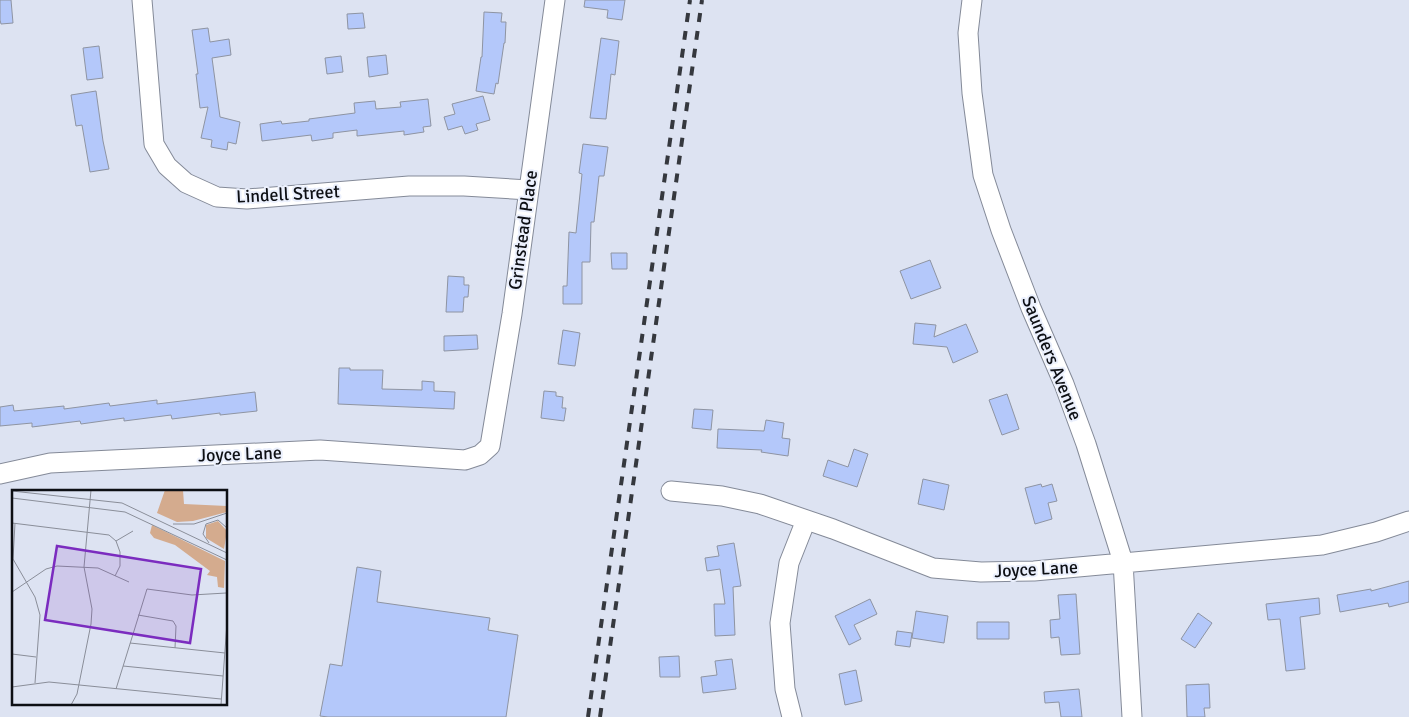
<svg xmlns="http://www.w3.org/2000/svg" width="1409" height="717" viewBox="0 0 1409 717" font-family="Signika,sans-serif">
<rect width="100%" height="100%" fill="#dde3f2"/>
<path fill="#b4c8fa" stroke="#8e94a2" d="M 0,0 L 11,0 L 13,23 L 1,24 L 0,20 Z
M 585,0 L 625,0 L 622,20 L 607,18 L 608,10 L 584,7 Z
M 484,12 L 502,13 L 501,22 L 506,22 L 505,43 L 504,43 L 498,84 L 496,83 L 494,94 L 476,91 L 481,57 L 482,57 Z
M 363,13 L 365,28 L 348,29 L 347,14 Z
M 208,28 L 210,42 L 229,39 L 231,55 L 212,58 L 220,117 L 240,122 L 236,144 L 228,142 L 227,150 L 211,147 L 212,140 L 201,138 L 208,107 L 200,108 L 196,74 L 198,74 L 192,30 Z
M 601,38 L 619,41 L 615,75 L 611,74 L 606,119 L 590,118 Z
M 99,46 L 103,78 L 87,80 L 83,48 Z
M 386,55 L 388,74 L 369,77 L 367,57 Z
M 341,56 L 343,72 L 327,74 L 325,58 Z
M 96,91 L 103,141 L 109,169 L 90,172 L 82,125 L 76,126 L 71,95 Z
M 483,96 L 490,120 L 476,124 L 478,130 L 465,134 L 462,126 L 448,130 L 444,117 L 455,114 L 452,104 Z
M 428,99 L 431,126 L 423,127 L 424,132 L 404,135 L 404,131 L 357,136 L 357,130 L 333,133 L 333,138 L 312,141 L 311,135 L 262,141 L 260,124 L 281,121 L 282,124 L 309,121 L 309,119 L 355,113 L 354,103 L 375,101 L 376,109 L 401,107 L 400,102 Z
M 583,144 L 608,147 L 604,176 L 599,176 L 594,222 L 591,222 L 590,262 L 582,262 L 582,304 L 563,304 L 563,286 L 567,286 L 569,232 L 576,233 L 582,174 L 579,173 Z
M 611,253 L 627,253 L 627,269 L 612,269 Z
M 930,260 L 941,288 L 911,299 L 900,271 Z
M 448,276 L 464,277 L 464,285 L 469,285 L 468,297 L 464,297 L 463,312 L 446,312 Z
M 915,323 L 936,325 L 934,337 L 966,324 L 978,352 L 953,363 L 947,347 L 913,344 Z
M 563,330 L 580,333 L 575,366 L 558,364 Z
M 477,335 L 478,349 L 444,351 L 444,336 Z
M 339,368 L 350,368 L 350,370 L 383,370 L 382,389 L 422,390 L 422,381 L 434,382 L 434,391 L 455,392 L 454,409 L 338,404 Z
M 544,391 L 556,392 L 556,396 L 563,397 L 562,408 L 566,408 L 564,421 L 541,418 Z
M 255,392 L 257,411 L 220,415 L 220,413 L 172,419 L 171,415 L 124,421 L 124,418 L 81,424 L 80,421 L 32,427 L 32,423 L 0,426 L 0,407 L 13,405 L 14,411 L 64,406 L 64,409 L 109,403 L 110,406 L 157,400 L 157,404 Z
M 1007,394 L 1019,429 L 1002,435 L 989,400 Z
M 694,409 L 713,410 L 711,430 L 692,428 Z
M 766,420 L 784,423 L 782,438 L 790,439 L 788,456 L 761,452 L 762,450 L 717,448 L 718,429 L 764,431 Z
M 854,449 L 868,454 L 857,487 L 823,476 L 828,460 L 848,467 Z
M 923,479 L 949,485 L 944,510 L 918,504 Z
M 1041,484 L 1042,487 L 1052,484 L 1057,501 L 1048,503 L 1052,519 L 1035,524 L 1025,488 Z
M 734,543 L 741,586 L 733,587 L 735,635 L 715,636 L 714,604 L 725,604 L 720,569 L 707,571 L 705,558 L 719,556 L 717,546 Z
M 357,567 L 381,571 L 377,602 L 490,618 L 488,630 L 518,635 L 506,717 L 328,717 L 320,716 L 330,664 L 342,666 Z
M 1409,581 L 1409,602 L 1389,607 L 1388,603 L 1340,612 L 1337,595 L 1371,589 L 1371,591 Z
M 1076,594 L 1080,654 L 1061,655 L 1059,637 L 1051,638 L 1050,620 L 1060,619 L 1058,595 Z
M 1319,598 L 1320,614 L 1300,617 L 1305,669 L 1286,671 L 1280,619 L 1268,620 L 1266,604 Z
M 870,599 L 877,614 L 854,625 L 861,639 L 849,645 L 835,616 Z
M 916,611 L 948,616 L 944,643 L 912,638 Z
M 1198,613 L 1212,623 L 1195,648 L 1181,639 Z
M 977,622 L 1009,622 L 1009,639 L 977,639 Z
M 897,631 L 912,633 L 910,647 L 895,645 Z
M 679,656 L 680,677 L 660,677 L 659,657 Z
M 732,659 L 736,689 L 703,693 L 701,677 L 717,675 L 715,661 Z
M 856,670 L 862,701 L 845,705 L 839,674 Z
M 1209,684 L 1210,708 L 1204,708 L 1205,717 L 1187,717 L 1186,685 Z
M 1079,689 L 1082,717 L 1061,717 L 1059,702 L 1045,703 L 1044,692 Z"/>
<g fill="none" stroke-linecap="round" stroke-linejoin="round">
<g stroke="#848a98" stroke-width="21">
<path id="minor" d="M 142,0 L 154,144 L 167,166 L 186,183 L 217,197 L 247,199 L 409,186 L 464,186 L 529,190
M 972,0 L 968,33 L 972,93 L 983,175 L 1001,230 L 1031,308 L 1064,384 L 1086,444 L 1123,562 L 1132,717
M 0,474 L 50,463 L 320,450 L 465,460 L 480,455 L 490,446 L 512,314 L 555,0
M 671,491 L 722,496 L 760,504 L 833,529 L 933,568 L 981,572 L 1034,571 L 1322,545 L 1376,532 L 1409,521
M 792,717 L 785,689 L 780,623 L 789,563 L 806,520"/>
</g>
<use href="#minor" stroke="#fff" stroke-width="19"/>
<path stroke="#35383e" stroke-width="4" stroke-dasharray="9 9" stroke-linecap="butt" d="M 588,717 L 690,0
M 600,717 L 702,0"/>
</g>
<g text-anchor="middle" stroke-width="4" stroke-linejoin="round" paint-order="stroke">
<g font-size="18" fill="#0d0f14" stroke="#ebf0fd">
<text transform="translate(288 194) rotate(-3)" y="6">Lindell Street</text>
<text transform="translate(523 230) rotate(-82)" y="6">Grinstead Place</text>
<text transform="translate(1052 358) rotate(68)" y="6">Saunders Avenue</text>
<text transform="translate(240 454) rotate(-2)" y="6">Joyce Lane</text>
<text transform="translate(1036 569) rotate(-3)" y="6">Joyce Lane</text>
</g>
</g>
<g transform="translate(12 490)">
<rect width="215" height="215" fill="#dde3f2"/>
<path d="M 153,0 L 171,0 L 172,14 L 215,16 L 215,22 L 181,31 L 165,32 L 145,23 ZM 206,31 L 215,41 L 212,59 L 194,48 L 194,35 ZM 140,35 L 213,71 L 212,98 L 206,97 L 205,87 L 195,85 L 198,81 L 163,55 L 142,48 L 138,43 Z" fill="#d4ab8e"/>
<path fill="none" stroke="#8a8e99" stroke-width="1" d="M 0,1 L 110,13 L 215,63M 0,8 L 113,22 L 215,70M 0,33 L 97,45 L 104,51 L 108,62 L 108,76 L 103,86M 3,33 L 1,69 L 23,107 L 28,125 L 23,193M 161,34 L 182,34 L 215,23M 104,51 L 121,41M 197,53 L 191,44 L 194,34 L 206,30 L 215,38M 0,102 L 34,79 L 45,76 L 86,78 L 117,92M 126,125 L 161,131 L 164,136 L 163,158M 118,153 L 213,163M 0,164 L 24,167M 111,176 L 211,186M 0,197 L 37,192 L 209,209M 104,199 L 135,99 L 180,105 L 214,103M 59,215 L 65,204 L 79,134 L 80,119 L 72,77 L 79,0M 209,215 L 215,133 L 215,73"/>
<path fill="#7b2cbf" fill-opacity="0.15" stroke="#7b2cbf" stroke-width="2.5" d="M 45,56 L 189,79 L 178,153 L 33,130 Z"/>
<rect width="215" height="215" fill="none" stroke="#0d0f14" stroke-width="2.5"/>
</g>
</svg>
